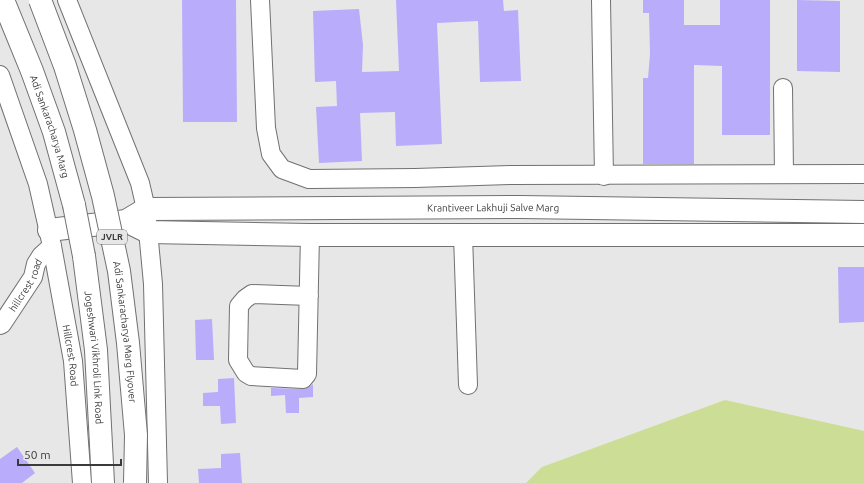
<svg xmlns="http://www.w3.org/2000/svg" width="864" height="483" viewBox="0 0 864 483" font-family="Ubuntu,sans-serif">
<rect width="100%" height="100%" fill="#e7e7e8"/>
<path fill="#ccdd95" d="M 725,400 L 864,431 L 864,483 L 526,483 L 542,467 Z"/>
<path fill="#b9acfb" d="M 182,0 L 236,0 L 237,122 L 183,122 Z
M 396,0 L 503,0 L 504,11 L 518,10 L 521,81 L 480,82 L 478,21 L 437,23 L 442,144 L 396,146 L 395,112 L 360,113 L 362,161 L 319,163 L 316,107 L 337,106 L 336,81 L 315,82 L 313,11 L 359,9 L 363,45 L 362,72 L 399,71 Z
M 643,0 L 684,0 L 684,25 L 720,25 L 720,0 L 770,0 L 770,135 L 722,135 L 722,66 L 694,65 L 694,164 L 643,164 L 643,78 L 648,78 L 650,54 L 649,13 L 643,13 Z
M 797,0 L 840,1 L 840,72 L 797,71 Z
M 838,267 L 864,267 L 864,322 L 839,323 Z
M 212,319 L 214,360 L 196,360 L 195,320 Z
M 234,378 L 236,423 L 221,424 L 220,406 L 203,406 L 203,393 L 218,392 L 218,379 Z
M 313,384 L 313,397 L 299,398 L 299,413 L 286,413 L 285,395 L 271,396 L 271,388 L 303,389 L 308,388 Z
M 17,447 L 35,473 L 22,483 L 0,483 L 0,459 Z
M 240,453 L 242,483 L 199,483 L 198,469 L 221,468 L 221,454 Z"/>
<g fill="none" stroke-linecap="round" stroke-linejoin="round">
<g stroke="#717173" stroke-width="20">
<g id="minor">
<path d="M 67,0 L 140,183 L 146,209 L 153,284 L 158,483"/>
<path d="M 260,0 L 266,128 L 271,154 L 282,169 L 309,179 L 415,178 L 511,175 L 864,174"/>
<path d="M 601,0 L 604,176"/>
<path id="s1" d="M 0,75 L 38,184 L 52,246 L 73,361 L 82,483"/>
<path d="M 783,88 L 784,174"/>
<path d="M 463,235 L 468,385"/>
<path d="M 309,296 L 252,294 L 245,299 L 239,306 L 238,360 L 246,373 L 251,376 L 303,379 L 307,374 L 310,235"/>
<path id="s2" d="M 0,325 L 2,324 L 33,277 L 36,264 L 41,256 L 52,246"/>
</g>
</g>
<g stroke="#717173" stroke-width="24">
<g id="major">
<path id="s3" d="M 3,0 L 32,71 L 54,132 L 74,205"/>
<path d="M 126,221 L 148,232 L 310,235 L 864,235"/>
<path id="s4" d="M 49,230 L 126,221 L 146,209 L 520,207 L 864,212"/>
<path id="s5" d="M 84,256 L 96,350 L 103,483"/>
</g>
</g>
<use href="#minor" stroke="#fff" stroke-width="18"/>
<use href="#major" stroke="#fff" stroke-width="22"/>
<g stroke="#717173" stroke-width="24" stroke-linecap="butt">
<g id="major-bridge">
<path id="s6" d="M 40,0 L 65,66 L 85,130 L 103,196 L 119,271 L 128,343 L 136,435 L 135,483"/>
<path d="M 74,205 L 84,256"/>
</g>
</g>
<use href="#major-bridge" stroke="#fff" stroke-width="22"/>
</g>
<g text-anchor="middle" stroke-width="3" stroke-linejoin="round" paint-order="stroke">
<rect fill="#e7e7e8" stroke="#6e6e6f" stroke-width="1" x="97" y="230" width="30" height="14" rx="3"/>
<g font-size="9" font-weight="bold" fill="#3a3a3b">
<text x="112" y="240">JVLR</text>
</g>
<g font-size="10" fill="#3a3a3b" stroke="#e7e7e8">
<text dy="4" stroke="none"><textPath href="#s3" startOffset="135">Adi Sankaracharya Marg</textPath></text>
<text dy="4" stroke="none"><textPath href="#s4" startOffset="448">Krantiveer Lakhuji Salve Marg</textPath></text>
<text dy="4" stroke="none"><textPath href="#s2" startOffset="48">hillcrest road</textPath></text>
<text dy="4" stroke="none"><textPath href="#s6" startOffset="344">Adi Sankaracharya Marg Flyover</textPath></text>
<text dy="4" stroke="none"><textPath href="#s1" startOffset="290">Hillcrest Road</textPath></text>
<text dy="4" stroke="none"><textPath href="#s5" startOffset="102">Jogeshwari Vikhroli Link Road</textPath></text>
</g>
</g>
<path d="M18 459v6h103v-6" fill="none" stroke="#3a3a3b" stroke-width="2"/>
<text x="24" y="459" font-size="12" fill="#3a3a3b" stroke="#e7e7e8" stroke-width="3" paint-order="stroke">50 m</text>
</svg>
